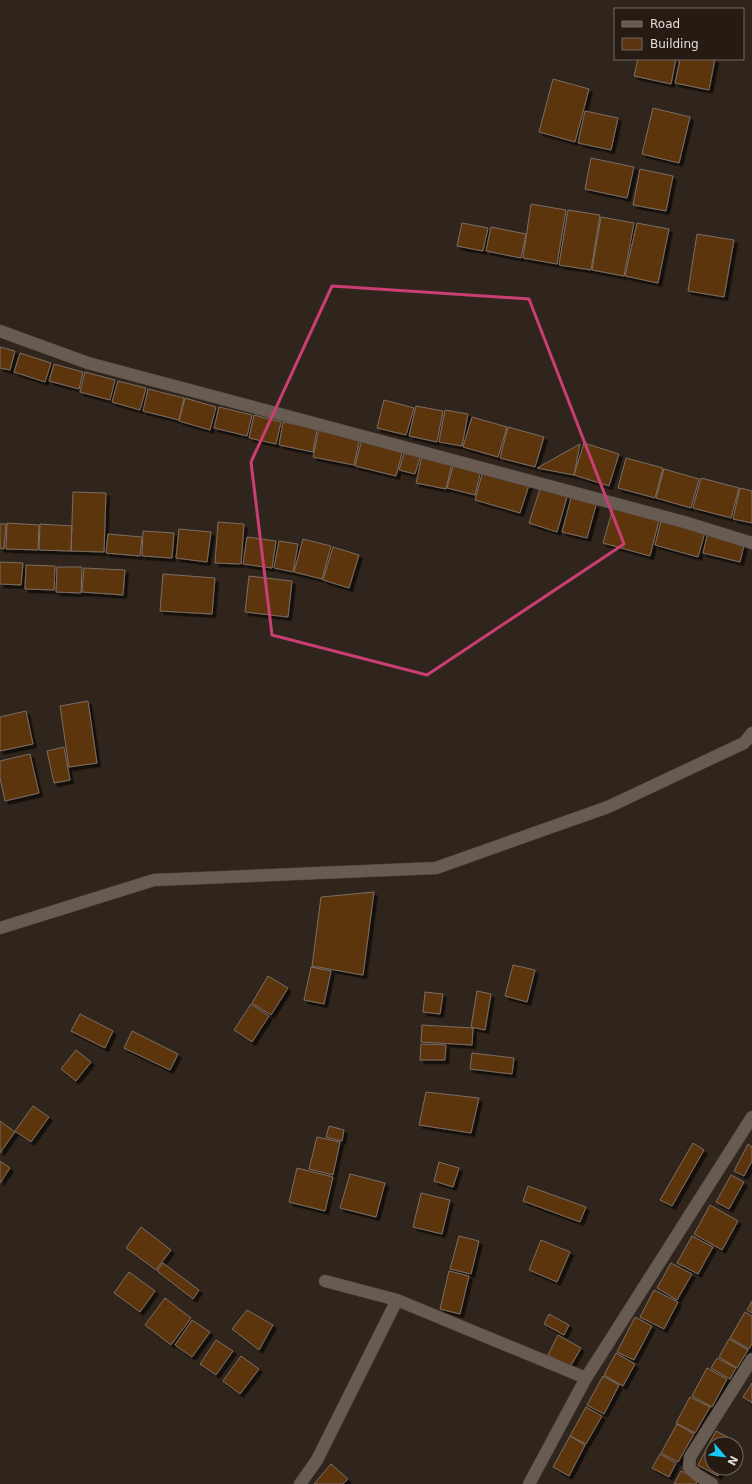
<svg xmlns="http://www.w3.org/2000/svg" width="752" height="1484" viewBox="0 0 752 1484" font-family="'DejaVu Sans',sans-serif">
<defs>
<filter id="shadow"><feDropShadow dx="3.5" dy="3.5" stdDeviation="0" flood-color="#0009"/></filter>
</defs>
<rect width="100%" height="100%" fill="#30251c"/>
<path fill="#5d3410" stroke="#7b6d63" filter="url(#shadow)" d="M 638,59 L 676,59 L 671,84 L 634,76 Z
M 680,59 L 715,59 L 709,90 L 675,83 Z
M 553,79 L 589,89 L 575,142 L 539,132 Z
M 653,108 L 690,117 L 679,163 L 642,154 Z
M 585,111 L 618,118 L 611,150 L 578,143 Z
M 591,158 L 634,167 L 627,198 L 585,189 Z
M 640,169 L 673,176 L 666,211 L 633,205 Z
M 531,204 L 566,210 L 557,264 L 523,258 Z
M 568,210 L 600,215 L 591,270 L 559,265 Z
M 601,217 L 634,223 L 624,276 L 592,270 Z
M 462,223 L 488,228 L 483,251 L 457,246 Z
M 637,223 L 669,229 L 658,283 L 625,276 Z
M 491,227 L 526,234 L 521,258 L 486,251 Z
M 697,234 L 734,240 L 724,297 L 688,291 Z
M 0,347 L 15,351 L 10,370 L 0,368 Z
M 20,353 L 51,363 L 45,382 L 14,372 Z
M 54,364 L 83,372 L 79,389 L 49,381 Z
M 85,372 L 115,380 L 110,400 L 80,392 Z
M 118,381 L 146,388 L 140,410 L 112,402 Z
M 148,389 L 184,398 L 179,420 L 143,411 Z
M 185,398 L 216,407 L 210,430 L 179,421 Z
M 384,400 L 414,408 L 406,435 L 377,428 Z
M 416,406 L 443,411 L 437,442 L 409,436 Z
M 219,407 L 252,415 L 247,436 L 214,428 Z
M 445,410 L 468,414 L 462,446 L 439,442 Z
M 254,415 L 281,422 L 276,444 L 249,438 Z
M 472,417 L 507,427 L 498,457 L 463,447 Z
M 283,422 L 317,429 L 313,452 L 279,445 Z
M 508,427 L 544,437 L 535,467 L 500,458 Z
M 319,429 L 360,438 L 354,465 L 313,457 Z
M 362,439 L 403,449 L 396,476 L 355,466 Z
M 584,443 L 619,454 L 609,486 L 574,475 Z
M 580,444 L 574,475 L 537,468 Z
M 405,450 L 421,454 L 415,474 L 399,470 Z
M 422,456 L 452,463 L 446,489 L 416,483 Z
M 626,458 L 663,468 L 655,498 L 618,488 Z
M 454,463 L 481,470 L 475,495 L 447,488 Z
M 664,469 L 699,479 L 691,508 L 656,498 Z
M 483,471 L 529,485 L 520,513 L 475,500 Z
M 701,478 L 739,488 L 731,518 L 693,508 Z
M 740,488 L 752,491 L 752,523 L 733,519 Z
M 540,489 L 567,497 L 557,532 L 529,523 Z
M 73,492 L 106,493 L 104,552 L 71,551 Z
M 571,498 L 596,505 L 587,538 L 562,532 Z
M 613,508 L 659,520 L 650,556 L 603,543 Z
M 661,521 L 705,532 L 698,557 L 655,545 Z
M 218,522 L 244,524 L 241,564 L 215,563 Z
M 7,523 L 39,525 L 38,550 L 6,549 Z
M 0,524 L 6,524 L 4,549 L 0,548 Z
M 40,524 L 72,526 L 71,551 L 39,550 Z
M 179,529 L 211,532 L 207,562 L 176,558 Z
M 143,531 L 174,533 L 172,558 L 142,556 Z
M 708,532 L 745,541 L 740,562 L 703,553 Z
M 108,534 L 142,537 L 140,556 L 106,553 Z
M 247,537 L 276,541 L 272,568 L 243,564 Z
M 303,539 L 331,546 L 322,579 L 294,572 Z
M 279,541 L 298,544 L 293,572 L 274,568 Z
M 333,547 L 359,555 L 349,588 L 323,580 Z
M 0,562 L 23,563 L 21,585 L 0,584 Z
M 26,565 L 55,566 L 54,590 L 25,589 Z
M 57,567 L 82,567 L 81,593 L 56,592 Z
M 84,568 L 125,570 L 123,595 L 82,592 Z
M 163,574 L 215,578 L 212,614 L 160,611 Z
M 249,576 L 292,581 L 288,617 L 245,612 Z
M 88,701 L 97,763 L 69,767 L 60,706 Z
M 26,711 L 33,744 L 0,751 L 0,717 Z
M 64,747 L 70,780 L 54,783 L 47,751 Z
M 30,754 L 39,793 L 5,801 L 0,778 L 0,761 Z
M 374,892 L 363,975 L 312,966 L 321,897 Z
M 513,965 L 535,970 L 527,1002 L 505,996 Z
M 311,967 L 331,971 L 324,1004 L 304,1000 Z
M 268,976 L 288,988 L 271,1015 L 252,1003 Z
M 477,991 L 491,994 L 485,1030 L 471,1027 Z
M 425,992 L 443,994 L 440,1014 L 423,1012 Z
M 251,1004 L 269,1016 L 252,1042 L 234,1030 Z
M 80,1014 L 113,1031 L 105,1048 L 71,1031 Z
M 422,1025 L 473,1028 L 472,1045 L 421,1042 Z
M 132,1031 L 178,1054 L 170,1070 L 124,1048 Z
M 421,1044 L 446,1045 L 445,1060 L 420,1060 Z
M 76,1050 L 91,1062 L 76,1081 L 61,1069 Z
M 472,1053 L 514,1058 L 512,1074 L 470,1069 Z
M 426,1092 L 479,1098 L 471,1133 L 419,1125 Z
M 33,1106 L 49,1117 L 31,1142 L 15,1131 Z
M 0,1121 L 15,1132 L 0,1153 Z
M 329,1126 L 344,1130 L 342,1141 L 326,1137 Z
M 317,1137 L 340,1142 L 333,1175 L 309,1169 Z
M 693,1143 L 704,1150 L 672,1206 L 660,1200 Z
M 748,1144 L 752,1147 L 752,1161 L 744,1176 L 734,1171 Z
M 0,1161 L 10,1168 L 0,1183 Z
M 439,1162 L 459,1168 L 453,1187 L 434,1181 Z
M 297,1168 L 333,1177 L 325,1211 L 289,1202 Z
M 350,1174 L 385,1183 L 376,1217 L 340,1208 Z
M 731,1175 L 744,1182 L 729,1209 L 716,1202 Z
M 528,1186 L 586,1207 L 580,1222 L 523,1201 Z
M 421,1193 L 450,1200 L 442,1234 L 413,1227 Z
M 710,1205 L 738,1221 L 722,1250 L 694,1234 Z
M 141,1227 L 171,1250 L 156,1270 L 126,1248 Z
M 459,1236 L 479,1241 L 471,1274 L 450,1269 Z
M 692,1236 L 713,1247 L 698,1274 L 677,1263 Z
M 541,1240 L 570,1252 L 557,1282 L 529,1270 Z
M 163,1263 L 199,1290 L 193,1299 L 157,1271 Z
M 671,1263 L 692,1274 L 677,1300 L 657,1288 Z
M 449,1271 L 469,1276 L 460,1314 L 440,1309 Z
M 129,1272 L 155,1291 L 140,1312 L 114,1293 Z
M 654,1290 L 678,1302 L 664,1329 L 640,1317 Z
M 165,1298 L 191,1318 L 171,1345 L 145,1325 Z
M 752,1301 L 752,1313 L 747,1310 Z
M 247,1310 L 273,1325 L 259,1350 L 232,1329 Z
M 745,1312 L 752,1316 L 752,1344 L 749,1349 L 730,1338 Z
M 549,1314 L 569,1325 L 564,1335 L 544,1324 Z
M 635,1317 L 652,1326 L 634,1360 L 617,1352 Z
M 192,1320 L 210,1332 L 192,1357 L 175,1345 Z
M 558,1335 L 581,1348 L 570,1367 L 548,1355 Z
M 729,1339 L 748,1350 L 737,1368 L 719,1357 Z
M 216,1340 L 233,1351 L 216,1375 L 200,1364 Z
M 616,1353 L 635,1364 L 623,1386 L 604,1375 Z
M 241,1356 L 259,1369 L 240,1394 L 223,1381 Z
M 717,1358 L 736,1368 L 730,1379 L 711,1368 Z
M 707,1368 L 727,1379 L 712,1407 L 692,1396 Z
M 603,1376 L 619,1385 L 604,1414 L 587,1405 Z
M 752,1383 L 752,1403 L 743,1397 Z
M 690,1397 L 710,1407 L 695,1433 L 676,1423 Z
M 586,1407 L 602,1416 L 586,1444 L 570,1436 Z
M 677,1424 L 694,1434 L 678,1462 L 661,1453 Z
M 716,1431 L 737,1442 L 736,1444 L 712,1444 L 712,1468 L 723,1468 L 718,1476 L 698,1465 Z
M 570,1436 L 585,1445 L 569,1476 L 553,1467 Z
M 660,1454 L 676,1463 L 669,1477 L 652,1468 Z
M 331,1464 L 348,1479 L 343,1484 L 314,1484 Z
M 681,1471 L 698,1480 L 696,1484 L 674,1484 Z"/>
<g fill="none" stroke-linecap="round" stroke-linejoin="round">
<g stroke="#4d443c" stroke-width="13">
<path id="minor" d="M 0,331 L 88,363 L 684,522 L 752,543
M 0,928 L 154,880 L 436,868 L 608,807 L 744,743 L 752,733
M 325,1281 L 397,1300 L 586,1378
M 300,1484 L 317,1460 L 397,1300
M 529,1484 L 586,1378 L 752,1117
M 712,1484 L 697,1475 L 689,1468 L 690,1457 L 752,1359"/>
</g>
<use href="#minor" stroke="#685b51" stroke-width="12"/>
</g>
<path fill="none" stroke="#c93f74" stroke-width="3" stroke-linejoin="round" d="M 332,286 L 529,299 L 624,544 L 427,675 L 272,635 L 251,462 Z"/>
<rect x="614" y="8" width="130" height="52" fill="#261b13" stroke="#726861"/>
<rect x="622" y="21" width="20" height="6" fill="#685b51" stroke="#726861"/>
<text x="650" y="28" font-size="12" fill="#e4dcd7">Road</text>
<rect x="622" y="38" width="20" height="12" fill="#5d3410" stroke="#726861"/>
<text x="650" y="48" font-size="12" fill="#e4dcd7">Building</text>
<g transform="translate(724 1456) rotate(118)"><circle r="19" fill="#261b13" stroke="#726861"/>
<path d="M0-3L7 15L0 10L-7 15Z" fill="#13cafb"/>
<text y="-6" font-size="11" font-weight="bold" text-anchor="middle" fill="#e4dcd7">N</text>
</g>
</svg>
